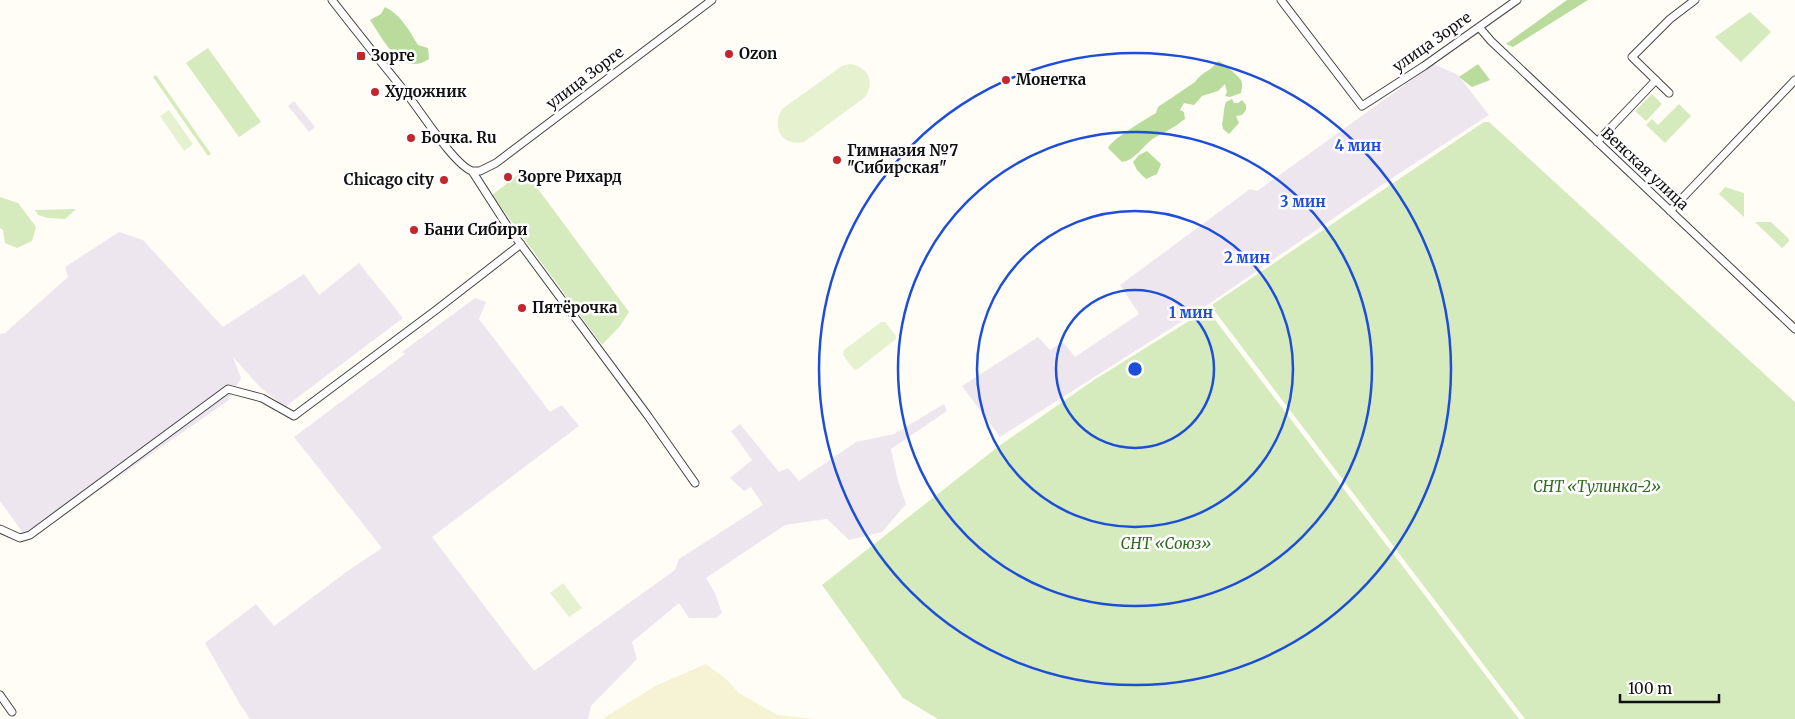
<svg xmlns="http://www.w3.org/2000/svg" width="1795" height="719" viewBox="0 0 1795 719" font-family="Merriweather,serif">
<rect width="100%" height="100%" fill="#fffdf5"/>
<path fill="#eee6ef" d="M 1434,64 L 1458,75 L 1489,115 L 1386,182 L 1203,308 L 1000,437 L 962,386 L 1038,337 L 1050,350 L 1063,342 L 1075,357 L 1139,314 L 1120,285 L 1250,189 L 1257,191 Z
M 294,101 L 315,127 L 309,132 L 288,106 Z
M 119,232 L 143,240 L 223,327 L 304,274 L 319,295 L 359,263 L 403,318 L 285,407 L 260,387 L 233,357 L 241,378 L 229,400 L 28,540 L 0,501 L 0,334 L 5,333 L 68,277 L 65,267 Z
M 475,298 L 486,302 L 479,319 L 550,412 L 562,405 L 579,426 L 432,537 L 534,671 L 675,570 L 679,559 L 763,505 L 751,487 L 744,491 L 730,478 L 752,460 L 731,431 L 740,424 L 779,472 L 788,468 L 799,481 L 856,442 L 894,434 L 944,404 L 947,411 L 891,449 L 898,481 L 906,504 L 882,532 L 849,540 L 827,519 L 785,525 L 706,578 L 715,593 L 722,613 L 716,618 L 689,618 L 679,603 L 632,642 L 637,659 L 591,706 L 588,719 L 250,719 L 241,706 L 205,643 L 256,604 L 274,626 L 349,570 L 382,548 L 294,437 L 405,354 L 402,352 Z"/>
<path fill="#f6f3d4" d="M 706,664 L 726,679 L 739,693 L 777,715 L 816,719 L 602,719 L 657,685 Z"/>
<path fill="#d5ebbd" d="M 1750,12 L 1771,32 L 1741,62 L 1715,37 Z
M 208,48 L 261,122 L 239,137 L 186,63 Z
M 156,75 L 211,154 L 208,156 L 153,77 Z
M 1652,94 L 1662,104 L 1646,121 L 1635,111 Z
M 1679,104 L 1691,116 L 1665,143 L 1646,125 L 1652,119 L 1658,125 Z
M 1484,122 L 1489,122 L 1795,402 L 1795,719 L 1525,719 L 1213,309 L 1213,304 Z
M 524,170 L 629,312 L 620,326 L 602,345 L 492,195 Z
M 1725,187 L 1744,193 L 1744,217 L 1719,194 Z
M 0,197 L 18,203 L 36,227 L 32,241 L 17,248 L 5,243 L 3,230 L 0,228 Z
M 76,209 L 65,219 L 48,218 L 38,215 L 35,210 Z
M 1755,222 L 1771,222 L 1788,238 L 1789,241 L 1782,248 Z
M 1205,311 L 1209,312 L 1519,719 L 938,719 L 903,698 L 822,585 L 999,446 L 1094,380 Z"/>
<path fill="#b9dc9c" d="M 1567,0 L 1588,0 L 1513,47 L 1506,44 Z
M 385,7 C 401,15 409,30 418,45 L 428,48 L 429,59 C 401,78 383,39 370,20 L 381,14 Z
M 1218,61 C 1223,62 1238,76 1241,80 C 1243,84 1242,88 1241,93 L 1230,97 L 1225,96 L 1227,92 L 1225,84 L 1218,91 L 1202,96 L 1194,105 L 1184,103 L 1180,110 L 1184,112 L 1185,119 C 1175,127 1165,132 1154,138 C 1143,145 1136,160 1122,162 L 1108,148 C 1111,140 1147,118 1156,113 L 1158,107 L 1195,82 C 1201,72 1212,71 1218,61 Z
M 1478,64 L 1490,80 L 1472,87 L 1459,77 Z
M 1232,99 L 1234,103 L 1238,103 L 1242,100 L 1246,105 L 1246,110 L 1242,115 L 1236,116 L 1239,123 L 1229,134 L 1223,129 L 1222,124 C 1224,117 1223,110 1226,102 Z
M 1147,151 L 1161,164 L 1157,174 L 1146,179 L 1137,170 L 1133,162 L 1139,155 Z"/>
<path fill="#e6f2cf" d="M 850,64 C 869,67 876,83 864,98 L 804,142 C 782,147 771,128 782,109 L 842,66 Z
M 169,110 L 193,144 L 184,151 L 160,116 Z
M 881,322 L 885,322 L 896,336 L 896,339 L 858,369 L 854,370 L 843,355 L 844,350 Z
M 563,583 L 582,608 L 569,617 L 550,593 Z"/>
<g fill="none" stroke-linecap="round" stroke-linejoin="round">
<g stroke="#444" stroke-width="9">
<path id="minor" d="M 332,0 C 356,31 381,62 406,93 C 420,110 454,165 472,171 L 508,227 L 648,416 L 695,483
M 1281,0 L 1362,106 L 1424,66 L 1517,0
M 1479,27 L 1491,41 L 1795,329
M 1669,93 L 1632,57 L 1670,19 L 1695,0
M 1597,142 L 1656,80
M 472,171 L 480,171 L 496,163 L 712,0
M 1670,211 L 1795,80
M 0,529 L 20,538 L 30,535 L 228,389 L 262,398 L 294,416 L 436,310 L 521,244
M 0,695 L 12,712"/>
</g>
<use href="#minor" stroke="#fff" stroke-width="7"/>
</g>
<g fill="none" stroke="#1d4ed8" stroke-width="2.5">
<circle cx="1135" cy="369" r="79"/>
<circle cx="1135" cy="369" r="158"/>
<circle cx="1135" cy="369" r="237"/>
<circle cx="1135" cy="369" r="316"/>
</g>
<g fill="#c4262e" stroke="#fff" stroke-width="2">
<circle cx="729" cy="54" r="5"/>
<rect x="356" y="51" width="10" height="10" rx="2.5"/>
<circle cx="1006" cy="80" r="5"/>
<circle cx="375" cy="92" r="5"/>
<circle cx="411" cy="138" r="5"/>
<circle cx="837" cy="160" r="5"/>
<circle cx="508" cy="177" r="5"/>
<circle cx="444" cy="180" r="5"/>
<circle cx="414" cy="230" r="5"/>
<circle cx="522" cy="308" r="5"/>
</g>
<g text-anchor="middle" stroke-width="5" stroke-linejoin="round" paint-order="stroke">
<g font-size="15" fill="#111" stroke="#fff">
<text transform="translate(1432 42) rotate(-35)" y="5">улица Зорге</text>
<text transform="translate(585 78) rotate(-37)" y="5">улица Зорге</text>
<text transform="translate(1645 169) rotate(43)" y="5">Венская улица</text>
</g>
<g font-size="15" font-weight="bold" fill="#111" stroke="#fff" text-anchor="start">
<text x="739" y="59">Ozon</text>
<text x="371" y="61">Зорге</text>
<text x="1016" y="85">Монетка</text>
<text x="385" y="97">Художник</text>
<text x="421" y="143">Бочка. Ru</text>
<text x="847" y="156">Гимназия №7<tspan x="847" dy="17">"Сибирская"</tspan></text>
<text x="518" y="182">Зорге Рихард</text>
<text x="434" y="185" text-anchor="end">Chicago city</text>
<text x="424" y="235">Бани Сибири</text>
<text x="532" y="313">Пятёрочка</text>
</g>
<g font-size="15" font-style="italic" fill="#2f6b1f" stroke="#fff">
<text x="1597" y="492">СНТ «Тулинка-2»</text>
<text x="1166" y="549">СНТ «Союз»</text>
</g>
</g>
<circle cx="1135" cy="369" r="8" fill="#1d4ed8" stroke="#fff" stroke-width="2.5"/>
<g font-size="15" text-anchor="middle" font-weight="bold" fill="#1d4ed8" stroke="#fff" stroke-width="5" stroke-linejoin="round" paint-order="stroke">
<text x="1358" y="151">4 мин</text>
<text x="1303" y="207">3 мин</text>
<text x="1247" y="263">2 мин</text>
<text x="1191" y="318">1 мин</text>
</g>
<path d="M1620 694v8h99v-8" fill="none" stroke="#111111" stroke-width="2.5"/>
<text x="1628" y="694" font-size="15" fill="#111111" stroke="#ffffff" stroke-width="4" paint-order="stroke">100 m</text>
</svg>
